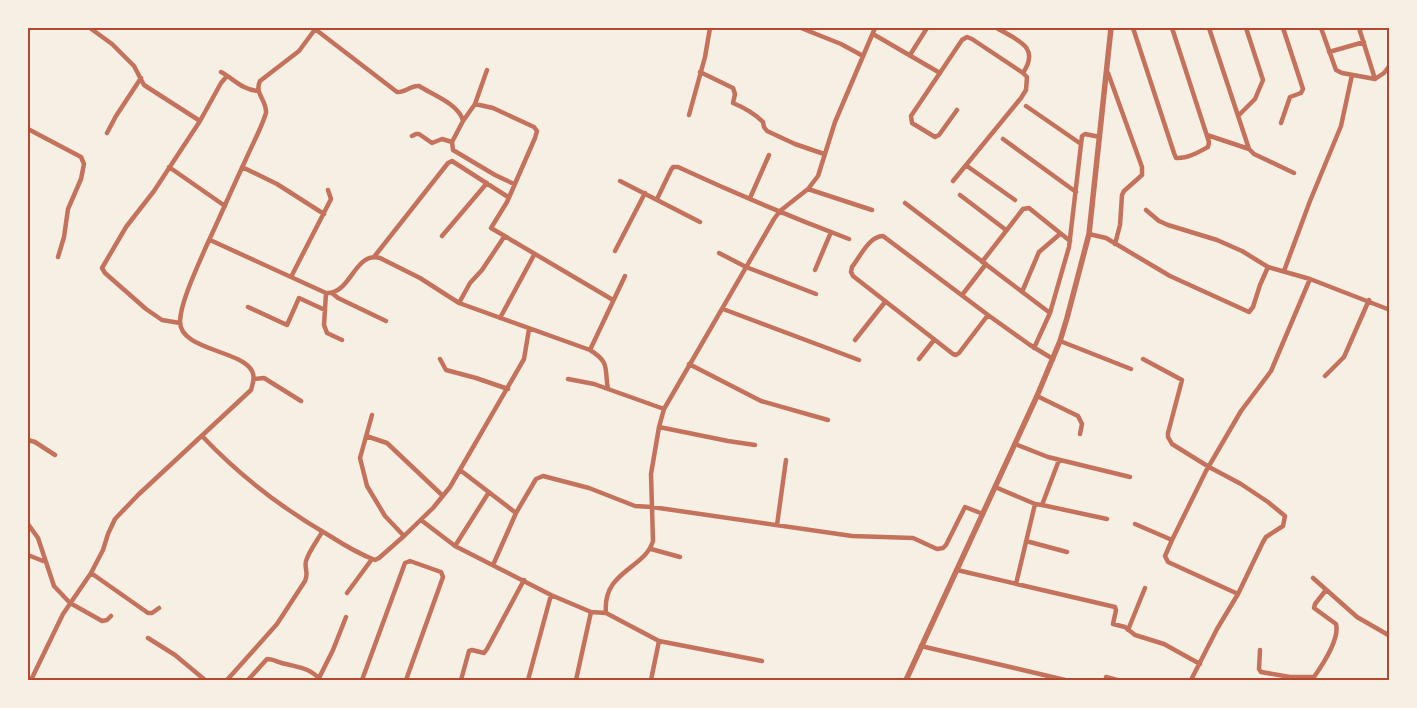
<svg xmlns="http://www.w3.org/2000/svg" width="1417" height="708" viewBox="0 0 1417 708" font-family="'PT Sans',sans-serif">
<rect width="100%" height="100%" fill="#f6efe4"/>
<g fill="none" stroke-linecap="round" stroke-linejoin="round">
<path stroke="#c5725c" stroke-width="4.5" d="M 90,28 L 112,44 L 134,66 L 144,85 L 200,121
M 801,28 L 841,44 L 863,56
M 997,28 C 1016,40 1041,46 1023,73
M 1133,28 L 1174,153 L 1176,158 C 1187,159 1199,152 1208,147 L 1209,142 L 1172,28
M 1209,28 L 1249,149 L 1254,154 L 1294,173
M 1321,28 L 1336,70 L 1342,73 L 1375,79
M 1359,28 L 1375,79
M 315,29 L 397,92 C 405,93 411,85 419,86 C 433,95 459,104 463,121 L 452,142 L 453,150 L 495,175 L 514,184
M 873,34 L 940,73
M 1329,52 L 1364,42
M 910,55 L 927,28
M 221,72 C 234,79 242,90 258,91
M 700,72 L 733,88 L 735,94 L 733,103 C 745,108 754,113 763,122 L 764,127 L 767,131 L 795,144 L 824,154
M 1108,73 L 1142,167 L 1142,175 L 1124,191 L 1122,195 L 1120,225 L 1115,244
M 1375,79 L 1384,73 L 1390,65
M 475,104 L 493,108 L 534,127 L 537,131 L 535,138 L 507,202 L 491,228 L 613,300
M 1026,106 L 1081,144
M 689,115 L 705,57 L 710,28
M 1238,116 L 1255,99 L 1263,80 L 1246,28
M 463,121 L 475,104 L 487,70
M 1281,123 L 1290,97 L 1301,93 L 1303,89 L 1283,28
M 28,129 L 81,157 L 84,164 L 81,179 L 68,209 L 64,237 L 58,257
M 107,133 L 116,116 L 141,78
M 1207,135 L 1249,149
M 412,136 L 416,134 L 419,134 L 432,143 L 442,139 L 452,142
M 1003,139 L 1076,192
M 967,166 L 1015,200
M 169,167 L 225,206
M 242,167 L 277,184 L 324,214
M 620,181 L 700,222
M 953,181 L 1021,98 L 1026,90 L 1027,77 L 1023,73 L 972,39 L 967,37 L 962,40 L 911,116 L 912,123 L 935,137 L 939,135 L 957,110
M 808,189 L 872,210
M 960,195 L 1006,230
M 750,198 L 769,155
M 657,199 L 671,170 L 673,167 L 678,167 C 734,193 791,217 849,239
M 905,203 L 1050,313
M 1146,210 L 1159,221 L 1168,225 L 1217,240 L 1242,251 L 1268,267 L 1310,279 L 1390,310
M 1089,234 L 1106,238 L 1170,276 L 1249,312 L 1253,307 L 1260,285 L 1268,267
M 442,236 L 487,183
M 210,240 L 326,293 C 351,295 354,251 380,258 L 420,278 L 459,303 L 590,350 C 611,363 604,369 608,389
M 615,251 L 645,193
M 719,253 L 746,267 L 816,294
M 374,257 L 448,163 L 452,161 L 508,197
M 982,262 L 1023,209 L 1029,208 L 1070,241
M 815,270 L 831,232
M 1284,271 L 1310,201 L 1341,126 L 1352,75
M 291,277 L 331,199 L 328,190
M 1022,292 L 1039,252 L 1060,234
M 326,293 L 324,325 L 327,333 L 342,340
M 332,293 L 338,298 L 386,321
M 962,295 L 986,264
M 459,303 L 470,283 L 482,270 L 504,237
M 248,307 L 287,325 L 299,298 L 325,310
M 723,309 L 859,360
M 988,315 L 959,353 L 956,355 L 953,354 L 853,276 L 851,272 L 852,267 C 860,257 869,236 883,236 L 988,315 L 1030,345 L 1053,359
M 500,318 L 534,255
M 180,323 L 162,320 L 146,309 L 105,273 L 102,268 L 126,227 L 154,191 L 200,121 L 221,83 L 227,76
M 855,340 L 885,302
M 1060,341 L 1131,369
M 1034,348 L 1050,313 L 1069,247 L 1082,136 L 1085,134 L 1100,137
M 590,350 L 625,276
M 440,359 L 446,370 L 476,378 L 508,389
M 919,359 L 934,340
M 1143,359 L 1182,380 L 1168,433 L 1168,437 L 1172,444 L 1209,467 L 1241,484 L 1268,502 L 1285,516 L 1283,526 L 1266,537 L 1263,542 L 1238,594 L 1217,629 L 1191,680
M 689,364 L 761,401 L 828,420
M 1325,376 L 1344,357 L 1369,300
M 254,379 L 264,378 L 301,401
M 568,379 L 594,384 L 664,409
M 1037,396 L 1078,416 L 1082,424 L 1080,434
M 659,427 L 728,441 L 755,445
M 202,436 C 240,476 283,509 330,536 C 344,545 359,554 375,560 L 379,558 L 404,536 L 385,516 L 367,486 L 360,458 L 372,415
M 366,436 L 387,443 L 443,496
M 28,440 L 35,442 L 55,455
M 1015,444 L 1048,457 L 1130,477
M 460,470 L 516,513
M 995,487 L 1035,504
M 1042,505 L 1107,519
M 421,520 L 455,546 L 551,595 L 591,612 L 606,613
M 28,524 L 38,538 L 54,586 L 70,603 L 95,617 L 102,621 L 107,620 L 111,616
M 1135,524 L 1172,540 L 1165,556 L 1168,562 L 1238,594
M 777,525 L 786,460
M 404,536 L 433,508 L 450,487 L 524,359 L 529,329
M 1172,540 L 1206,471 L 1241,411 L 1271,371 L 1310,279
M 1026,541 L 1067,552
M 455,546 L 489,492
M 651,549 L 680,557
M 28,555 L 43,561
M 493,565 L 516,513 L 536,479 L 543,476 L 589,488 L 635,506 L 652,507 L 852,536 L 913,538 L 937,549 L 943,548 L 946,545 L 965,507 L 983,514
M 957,570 L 1115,607 L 1116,610 L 1113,624 L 1125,627 L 1135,635 L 1164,644 L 1200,664
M 91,573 L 148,613 L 152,613 L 159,608
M 1313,578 L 1357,617 L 1390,636
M 1016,584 L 1035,504 L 1042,505 L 1059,460
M 347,593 L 372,559
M 1128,630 L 1145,588
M 148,638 L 175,655 L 205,680
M 659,641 L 762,661
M 921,646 L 1065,680
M 1260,650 L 1259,669 L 1261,672 L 1290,677 L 1314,677 C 1323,664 1340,639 1336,624 L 1314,608 L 1315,604 L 1326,590
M 1106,677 L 1117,680
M 319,678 L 333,650 L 346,617
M 31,680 L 63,614 L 91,573 L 103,550 L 108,534 L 115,519 L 138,495 L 251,390 C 253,383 255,377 252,371 C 241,350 179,350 180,321 C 181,301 197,268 205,249 C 219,219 232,189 246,159 C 253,143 261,129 266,113 C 267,100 254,94 260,81 L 299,51 L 316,28
M 227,680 L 277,624 L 305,581 C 309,573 304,568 306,561 C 309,551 317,541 322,532
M 248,680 L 267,659 C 274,659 279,663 286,664 C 302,668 309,668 321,680
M 362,680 L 405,563 L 410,561 L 441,572 L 443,577 L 406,680
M 461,680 L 469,651 L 472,650 L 484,653 L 487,649 L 524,580
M 528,680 L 551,595
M 576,680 L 591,612
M 651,680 L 659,641 L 606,613 C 602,571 645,569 653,541 L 651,474 L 659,427 L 664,409 L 774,219 L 780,211 L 808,189 L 818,176 L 835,122 L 875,28"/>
<path stroke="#c5725c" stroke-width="5.5" d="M 906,680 L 1037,396 L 1060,341 L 1067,318 L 1089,234 L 1111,28"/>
</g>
<rect width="1417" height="708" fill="none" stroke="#f6efe4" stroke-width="58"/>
<rect x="29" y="29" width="1359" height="650" fill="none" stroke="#b5482f" stroke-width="2"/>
</svg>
